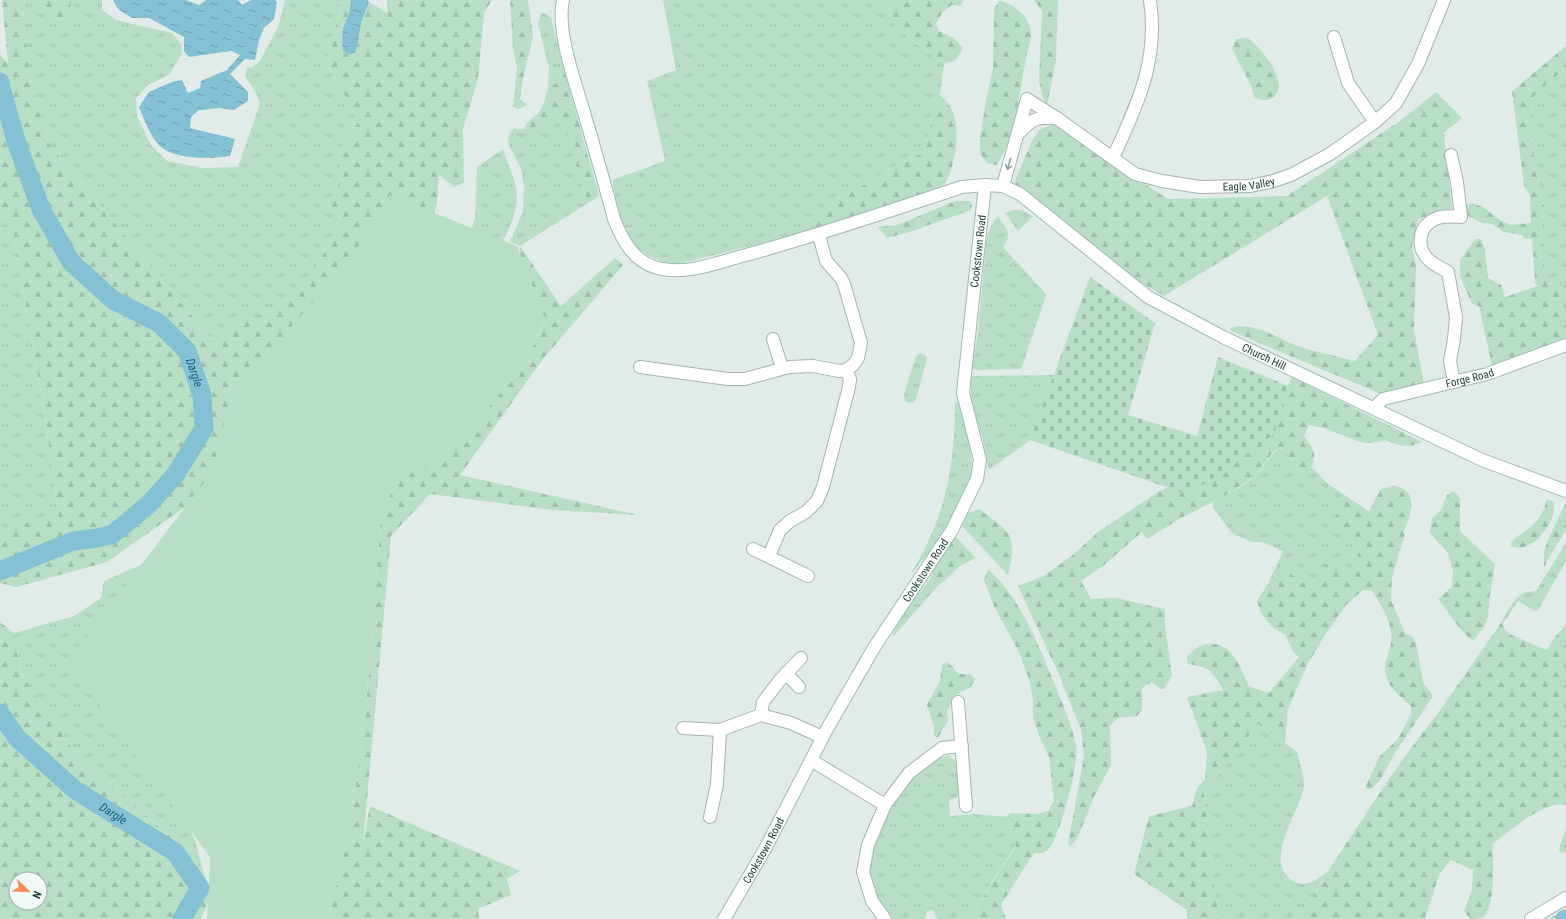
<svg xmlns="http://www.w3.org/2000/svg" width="1566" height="919" viewBox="0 0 1566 919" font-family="'Roboto Condensed',sans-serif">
<defs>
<pattern id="grass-tufts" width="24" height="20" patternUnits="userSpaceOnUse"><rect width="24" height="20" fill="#b8dfc6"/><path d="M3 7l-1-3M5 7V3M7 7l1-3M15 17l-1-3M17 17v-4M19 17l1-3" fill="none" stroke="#9ec0ab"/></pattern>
<pattern id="forest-firs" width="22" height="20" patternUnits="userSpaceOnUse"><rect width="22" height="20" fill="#b8dfc6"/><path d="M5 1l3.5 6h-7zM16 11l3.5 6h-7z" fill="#9ec0ab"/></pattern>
<pattern id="cemetery-stones" width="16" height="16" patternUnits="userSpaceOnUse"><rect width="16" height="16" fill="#b8dfc6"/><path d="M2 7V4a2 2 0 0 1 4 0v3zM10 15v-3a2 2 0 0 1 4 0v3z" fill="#9ec0ab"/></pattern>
<pattern id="water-ripples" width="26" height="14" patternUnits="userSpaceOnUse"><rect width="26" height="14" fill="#85c1d4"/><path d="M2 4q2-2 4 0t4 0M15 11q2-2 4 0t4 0" fill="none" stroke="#6c9ead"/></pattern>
</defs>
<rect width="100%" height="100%" fill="#e1ece8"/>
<path fill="url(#grass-tufts)" d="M 25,0 L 38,0 L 37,5 L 53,10 L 68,27 L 68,18 L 72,0 L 102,0 L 102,10 L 116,20 L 172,33 L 181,44 L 182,53 L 169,75 L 148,85 L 136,98 L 137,116 L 151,145 L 167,161 L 203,168 L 238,167 L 260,103 L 256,93 L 245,76 L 247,68 L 252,67 L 260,61 L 278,27 L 285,0 L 339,0 L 340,11 L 326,64 L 345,96 L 358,122 L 337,155 C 346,184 346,182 326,204 L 340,215 L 337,232 L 319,261 L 313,275 L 285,303 L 211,339 L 49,144 L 33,84 L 23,20 Z
M 663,0 L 888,0 L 895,27 L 944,64 L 940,96 L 932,102 L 930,129 L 925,152 L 901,163 L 814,214 L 807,221 L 807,231 L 779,239 L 678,264 C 669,264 662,262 654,258 C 620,244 619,211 612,180 L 665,161 L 647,81 L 676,70 Z
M 544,13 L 551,18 L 562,62 L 554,88 L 538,24 L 541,14 Z
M 1566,70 L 1566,279 L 1547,284 L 1539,252 L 1544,211 L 1534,161 L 1533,143 L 1530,121 L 1534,96 L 1553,78 Z
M 558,120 L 579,151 L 576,166 L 588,203 L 520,246 L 510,242 L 523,211 L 524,185 L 521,169 L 509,145 L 508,137 L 512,130 L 515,128 L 517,129 L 544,128 Z
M 503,149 C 507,162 513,174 516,187 C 522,219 496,251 481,277 L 458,276 L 475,218 L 477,167 Z
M 1014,210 L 1021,210 L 1033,216 L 1018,231 L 1005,213 Z
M 0,216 L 13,231 L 45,417 L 59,521 L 23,523 L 0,533 Z
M 998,216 C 1007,230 1013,233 1003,247 L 1046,294 L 1046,296 L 1021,369 L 972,370 L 978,333 L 986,243 C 988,232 991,224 998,216 Z
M 920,353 L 925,355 L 927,359 L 915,402 L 910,403 L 905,401 L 904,394 L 916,356 Z
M 1054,375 L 1030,440 L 989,470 L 982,436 L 971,402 L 971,376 Z
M 959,401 L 970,444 L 972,466 L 968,491 L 942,537 L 910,575 C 915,566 921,557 925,548 C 949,500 955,454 955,402 Z
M 1280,447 L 1289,456 L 1296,468 L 1308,469 L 1312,467 L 1328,484 L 1349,498 L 1340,508 L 1335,518 L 1346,531 L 1358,552 L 1357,564 L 1348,571 L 1334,565 L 1316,591 L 1277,564 L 1283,551 L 1262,542 L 1251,542 L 1232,533 L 1213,508 L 1213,502 C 1227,495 1243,487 1255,476 C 1264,467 1270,455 1280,447 Z
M 1566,543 L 1566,561 L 1537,612 L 1518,601 L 1502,625 L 1501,623 C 1507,613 1513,598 1524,593 C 1528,591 1532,592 1536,591 Z
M 150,561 L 177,798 L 195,840 L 203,870 L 179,844 L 75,753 L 21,673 L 14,633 L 74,616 L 101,598 L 104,581 Z
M 930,579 L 932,585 L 935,589 L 892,638 C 897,618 918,596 930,579 Z
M 1258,724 L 1297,752 C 1300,764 1306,779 1303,791 C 1297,814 1263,864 1293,881 C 1307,889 1317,879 1328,871 L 1299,919 L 1226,919 L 1217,906 L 1209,846 L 1204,792 Z
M 949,755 L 956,762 L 960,793 L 956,798 L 949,800 L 950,816 L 974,814 L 1007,817 L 1016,846 L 989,886 L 976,912 L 970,919 L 937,919 L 933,910 L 927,911 L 925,919 L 892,919 L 879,905 L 871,880 L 868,858 L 876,837 L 892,805 L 912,777 L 933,760 Z"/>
<path fill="url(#forest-firs)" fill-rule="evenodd" d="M 2,0 L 25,0 L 23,20 L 33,84 L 49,144 L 211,339 L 285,303 L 313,274 L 319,261 L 337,232 L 340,215 L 326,204 C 345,183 346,183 337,155 L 358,122 L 345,96 L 326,64 L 340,11 L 339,0 L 351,0 L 349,14 L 343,28 L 342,42 L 343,51 L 359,38 L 361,23 L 369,2 L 387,13 L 387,0 L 492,0 L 484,13 L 478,79 L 463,129 L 464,183 L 454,187 L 439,175 L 437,204 L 433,217 L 188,505 L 107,562 L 16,587 L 0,583 L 0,533 L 23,523 L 59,520 L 45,417 L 13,231 L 0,216 L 0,55 L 8,63 Z
M 38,0 L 72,0 L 68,18 L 68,27 L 55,17 L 53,10 L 37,5 Z
M 510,0 L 528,0 L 533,36 L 523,78 L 520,99 L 527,105 L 518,109 L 513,106 L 517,69 L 513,49 Z
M 888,0 L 964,0 L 960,6 L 952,5 L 942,13 L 936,24 L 939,31 L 954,38 L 963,48 L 956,60 L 944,64 L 895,27 Z
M 1000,0 C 1014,5 1028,15 1031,31 C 1032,39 1027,51 1026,58 C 1020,91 1015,137 997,165 L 987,163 L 980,154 L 980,138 L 986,101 L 993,67 L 994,9 Z
M 1034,0 L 1058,0 L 1056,60 L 1047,106 L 1042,95 L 1039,80 L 1042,11 Z
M 1248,38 C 1258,47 1268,57 1274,69 C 1275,73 1278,80 1279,84 C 1279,99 1265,104 1254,97 L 1251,86 L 1232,49 L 1236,39 Z
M 1566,46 L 1566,70 L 1553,78 L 1534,96 L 1530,121 L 1533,143 L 1534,161 L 1544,211 L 1539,252 L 1547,284 L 1566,279 L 1566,340 L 1492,366 L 1479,306 L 1472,304 L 1460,276 L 1460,260 L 1475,239 L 1481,239 L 1485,249 L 1488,278 L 1501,285 L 1505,297 L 1537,286 L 1535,282 L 1532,239 L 1525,239 L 1522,235 L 1504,232 L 1492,224 L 1482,223 L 1468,216 L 1464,210 L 1465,205 L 1472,203 L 1483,207 L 1500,220 L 1511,225 L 1531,223 L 1530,196 L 1524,185 L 1512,91 Z
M 562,62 L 599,196 L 588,203 L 576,166 L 579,151 L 558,120 L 544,128 L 524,130 C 527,119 532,120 538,113 C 549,100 548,83 549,67 L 554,87 Z
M 1436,92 L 1462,118 L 1444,133 L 1452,208 L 1418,219 L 1412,246 L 1416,265 L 1414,329 L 1424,385 L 1381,394 L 1231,331 L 1230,328 C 1256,322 1272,336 1295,345 C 1314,352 1336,356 1355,361 L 1378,335 L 1327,196 L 1164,296 L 1128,275 L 1014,183 L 1032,141 L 1039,130 L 1053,124 L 1168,199 L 1287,196 L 1400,121 Z
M 940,96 C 961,109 958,143 953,163 C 952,170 948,177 945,184 L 910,199 L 807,231 L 807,221 L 814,214 L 901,163 L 925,152 L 930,129 L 932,102 Z
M 955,201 L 970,201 L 972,205 L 971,210 L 910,232 L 887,238 L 878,227 L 897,225 Z
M 520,246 L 561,306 L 615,258 L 623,265 L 543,359 L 460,475 L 638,515 L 552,510 L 430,494 L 391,536 L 363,844 L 370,806 L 520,871 L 507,879 L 511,895 L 478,909 L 479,919 L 328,919 L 349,834 L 365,718 L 381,515 L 396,481 L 520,371 L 546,321 L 518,288 Z
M 1292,377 L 1422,442 C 1406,449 1400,446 1385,440 C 1362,449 1348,436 1327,429 C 1321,427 1315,427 1309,425 L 1304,436 C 1313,450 1317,449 1312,467 L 1308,469 L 1296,469 L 1289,456 L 1280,447 L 1274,451 L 1255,476 L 1232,492 L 1181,518 L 1147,539 L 1142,532 L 1104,565 L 1081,581 L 1091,599 L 1116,598 L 1165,609 L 1165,626 L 1172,676 L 1164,689 L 1161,689 L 1151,682 L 1142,688 L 1142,710 L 1137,716 L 1118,718 L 1110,726 L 1111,765 L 1095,795 L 1077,839 L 1071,846 L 1068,844 L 1084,756 L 1081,730 L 1060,677 L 1018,586 L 1042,577 L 1073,555 L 1098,532 L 1161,490 L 1167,488 L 1288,386 Z
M 1394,486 C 1421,489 1410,517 1403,533 L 1405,534 L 1392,577 L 1391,600 L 1405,633 L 1413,637 L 1416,643 L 1423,682 L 1433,696 L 1395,753 L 1380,780 L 1371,789 L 1367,789 L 1366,785 L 1380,756 L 1398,739 L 1411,714 L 1411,706 C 1404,699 1392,691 1388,681 C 1381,664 1388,659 1391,643 C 1394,626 1381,604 1372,591 L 1363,590 L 1346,605 L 1327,632 L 1308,663 L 1288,709 L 1285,743 L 1258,724 L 1204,792 L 1209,846 L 1217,906 L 1226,919 L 1187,919 L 1187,910 L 1134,874 L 1149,816 L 1192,806 L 1197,788 L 1205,779 L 1207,752 L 1187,697 L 1223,690 C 1219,683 1213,671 1205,668 C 1199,665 1194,666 1187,663 L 1187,656 C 1192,652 1197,647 1203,645 C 1230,637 1240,666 1249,686 L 1269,693 L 1299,657 L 1294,653 L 1285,635 L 1271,626 L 1261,613 L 1257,601 L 1269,582 L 1277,564 L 1316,591 L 1323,578 L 1324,564 L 1334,565 L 1348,571 L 1357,564 L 1358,552 L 1346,531 L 1335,518 L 1340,508 L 1349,498 L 1369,511 L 1381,489 Z
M 1454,491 L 1460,498 L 1460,531 L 1495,564 L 1490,595 L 1488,616 L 1484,627 L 1473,641 L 1461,630 L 1438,599 L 1452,587 L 1453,572 L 1448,553 L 1430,533 L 1432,518 L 1441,510 L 1447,495 Z
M 1547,499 L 1554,502 C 1554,507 1554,513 1552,518 C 1546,532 1529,554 1511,546 L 1511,543 C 1515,537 1522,534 1528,529 C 1538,522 1544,511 1547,499 Z
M 1565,504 L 1566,504 L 1566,529 L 1544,567 L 1544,552 L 1547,542 Z
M 979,509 C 1011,533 1018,534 1008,575 L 962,526 L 968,513 Z
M 955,536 L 976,558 L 960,566 L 935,589 L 932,585 L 930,579 L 935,566 Z
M 988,569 C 1022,600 1040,648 1057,690 C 1064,707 1072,726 1076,745 C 1079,761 1066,809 1060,825 C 1056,833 1053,850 1043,853 C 1040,853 1036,853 1034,853 L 1001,905 L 1006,919 L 970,919 L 976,912 L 989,887 L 1016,847 L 1007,817 L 1010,813 L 1037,814 L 1048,811 L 1054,801 L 1049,757 L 1040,738 L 1033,718 L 1033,701 L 1030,682 L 1019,652 L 994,606 L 984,580 Z
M 0,622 L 14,633 L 21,673 L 75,753 L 179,844 L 203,870 L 211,895 L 201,919 L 0,919 ZM 16,879 L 40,879 L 40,903 L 16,903 Z
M 1501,623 L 1509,634 L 1547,650 L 1555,637 L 1566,625 L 1566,805 C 1544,800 1510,831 1493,844 C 1492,861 1497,907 1482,918 C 1479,919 1474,919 1470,919 L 1464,911 L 1472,890 L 1473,870 L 1451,860 L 1439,875 L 1425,919 L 1299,919 L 1332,865 L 1397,767 L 1443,706 Z
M 947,662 L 953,667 L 958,674 L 970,674 L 975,679 L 971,687 L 953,696 L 947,711 L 948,721 L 937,739 L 934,735 L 934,727 L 927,705 L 940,681 L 942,665 Z
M 1566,828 L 1566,852 L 1561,853 L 1559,849 Z
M 1566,910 L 1566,919 L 1548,919 Z"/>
<path fill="url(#cemetery-stones)" d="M 1090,277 L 1155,323 L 1128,415 L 1197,436 L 1218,357 L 1288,386 L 1274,434 L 1189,495 L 1030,440 Z"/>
<path fill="#b8dfc6" d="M 390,195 L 517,246 L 546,320 L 520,371 L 476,422 L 424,467 L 396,481 L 381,515 L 365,718 L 349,834 L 328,919 L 207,919 L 210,857 L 68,661 L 212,472 L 232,393 L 350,261 Z"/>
<path fill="url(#water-ripples)" d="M 113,0 L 186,0 L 199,5 L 206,0 L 238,0 L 242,5 L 251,0 L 275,0 L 277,2 L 274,19 L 264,28 L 259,40 L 255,60 L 245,59 L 230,74 L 248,92 L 248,101 L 234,110 L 219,108 L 199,110 L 191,117 L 190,128 L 235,139 L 230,156 C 212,159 174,160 160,146 C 150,137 144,119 139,107 L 149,92 L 172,82 L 182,80 L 188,93 L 200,88 L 201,81 L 227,70 L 240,55 L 231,51 L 189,57 L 184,51 L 184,37 L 149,18 L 132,18 L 118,9 Z
M 351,0 L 368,0 L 369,2 L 361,23 L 359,38 L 355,53 L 349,54 L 343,51 L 342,42 L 343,28 L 349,14 Z"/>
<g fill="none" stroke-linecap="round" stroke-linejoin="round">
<g stroke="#85c1d4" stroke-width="19">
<path id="s1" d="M 0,82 L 1,88 L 17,144 L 41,209 L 71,262 L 113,300 L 159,323 L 187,351 L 202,395 L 204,428 L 176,474 L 148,505 L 113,534 L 98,538 L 73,541 L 0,571"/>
<path id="s2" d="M 0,713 L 17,738 L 75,790 L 175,852 L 200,888 L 182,919"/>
<path d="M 1565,919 L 1566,919"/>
</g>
<g stroke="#a3b4b0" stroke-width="14">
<g id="street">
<path d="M 1334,37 L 1348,83 L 1375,122"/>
<path d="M 1019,133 C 1032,118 1038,117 1057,118"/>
<path d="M 1451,155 L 1457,182 L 1461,217 C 1451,216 1438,215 1430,222 C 1417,231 1418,250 1429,260 C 1434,265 1442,268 1448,272 L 1456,317 L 1454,339 L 1450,361 L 1454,382"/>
<path d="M 1113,158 C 1137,104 1159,62 1150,0"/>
<path id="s3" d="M 1003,186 L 1027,99 L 1058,119 L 1135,174 L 1162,181 L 1200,187 L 1249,186 L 1270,182 L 1291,175 L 1330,154 L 1375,122 L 1396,103 L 1418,64 L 1444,0"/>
<path d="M 773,339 L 782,368"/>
<path d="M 640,367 L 728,379 L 745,379 L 789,367 L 813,366 L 839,371 L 846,370 L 853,365 L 858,358 L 861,343 L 844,284 L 841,278 L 826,261 L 819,235"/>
<path d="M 753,549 L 808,576"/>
<path d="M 769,556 L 780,530 L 790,521 L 806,512 L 817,501 L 823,487 L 849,387 L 850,379 L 846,370"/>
<path d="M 786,673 L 799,687"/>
<path d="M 958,702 L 966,806"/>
<path d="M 761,715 L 763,702 L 780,680 L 801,658"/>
<path d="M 683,728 L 720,730 L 761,715 L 791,723 L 822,737"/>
<path d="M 811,760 L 885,805 L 868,845 L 863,872 L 872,901 L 885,919"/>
<path d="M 885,805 L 909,773 L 942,748 L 962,746"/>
<path d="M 710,817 L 717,784 L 720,730"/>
</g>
</g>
<g stroke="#9eb9b2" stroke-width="14">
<g id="secondary">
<path id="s4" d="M 563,0 C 556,32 576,84 585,116 C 595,150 605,185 614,219 C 623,242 635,264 662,269 C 688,274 717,263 742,256 C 817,236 889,211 962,187 L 985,185 L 1003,186 L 1020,194 L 1148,297 L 1223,337 L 1482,460 L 1566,491"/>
<path id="s5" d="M 1374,408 L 1383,399 L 1487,374 L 1566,345"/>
<path id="s6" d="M 724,919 L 765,849 L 827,729 L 875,646 L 952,530 L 977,479 L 980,460 L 963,393 L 985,185"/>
<path d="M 1531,919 L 1566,898"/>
</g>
</g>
<use href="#street" stroke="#fff" stroke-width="12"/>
<use href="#secondary" stroke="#fff" stroke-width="12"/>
</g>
<defs><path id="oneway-shaft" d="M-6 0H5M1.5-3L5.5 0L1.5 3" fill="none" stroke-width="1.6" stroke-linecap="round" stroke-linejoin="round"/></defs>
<use stroke="#909e9c" href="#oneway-shaft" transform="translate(1009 164) rotate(106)"/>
<g text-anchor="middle" stroke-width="3" stroke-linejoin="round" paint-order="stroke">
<g font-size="11" fill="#203e39" stroke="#f1f9f6">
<text dy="4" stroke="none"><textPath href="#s3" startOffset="337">Eagle Valley</textPath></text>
<text dy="4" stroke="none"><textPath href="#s6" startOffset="739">Cookstown Road</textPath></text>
<text dy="4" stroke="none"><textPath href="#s4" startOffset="966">Church Hill</textPath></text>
<text dy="4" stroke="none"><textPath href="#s5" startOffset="102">Forge Road</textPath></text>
<text dy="4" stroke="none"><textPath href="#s6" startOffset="403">Cookstown Road</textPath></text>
<text dy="4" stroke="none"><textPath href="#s6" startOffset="79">Cookstown Road</textPath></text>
</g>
<g font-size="12" font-style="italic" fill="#17627d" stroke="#f1f9f6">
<text dy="4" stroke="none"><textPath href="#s1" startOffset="365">Dargle</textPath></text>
<text dy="4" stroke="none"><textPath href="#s2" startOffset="153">Dargle</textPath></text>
</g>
</g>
<g transform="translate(28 891) rotate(113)"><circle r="19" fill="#f1f9f6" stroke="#9daeaa"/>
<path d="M0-3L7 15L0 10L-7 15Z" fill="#f98b52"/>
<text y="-6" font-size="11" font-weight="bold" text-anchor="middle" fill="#203e39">N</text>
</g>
</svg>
